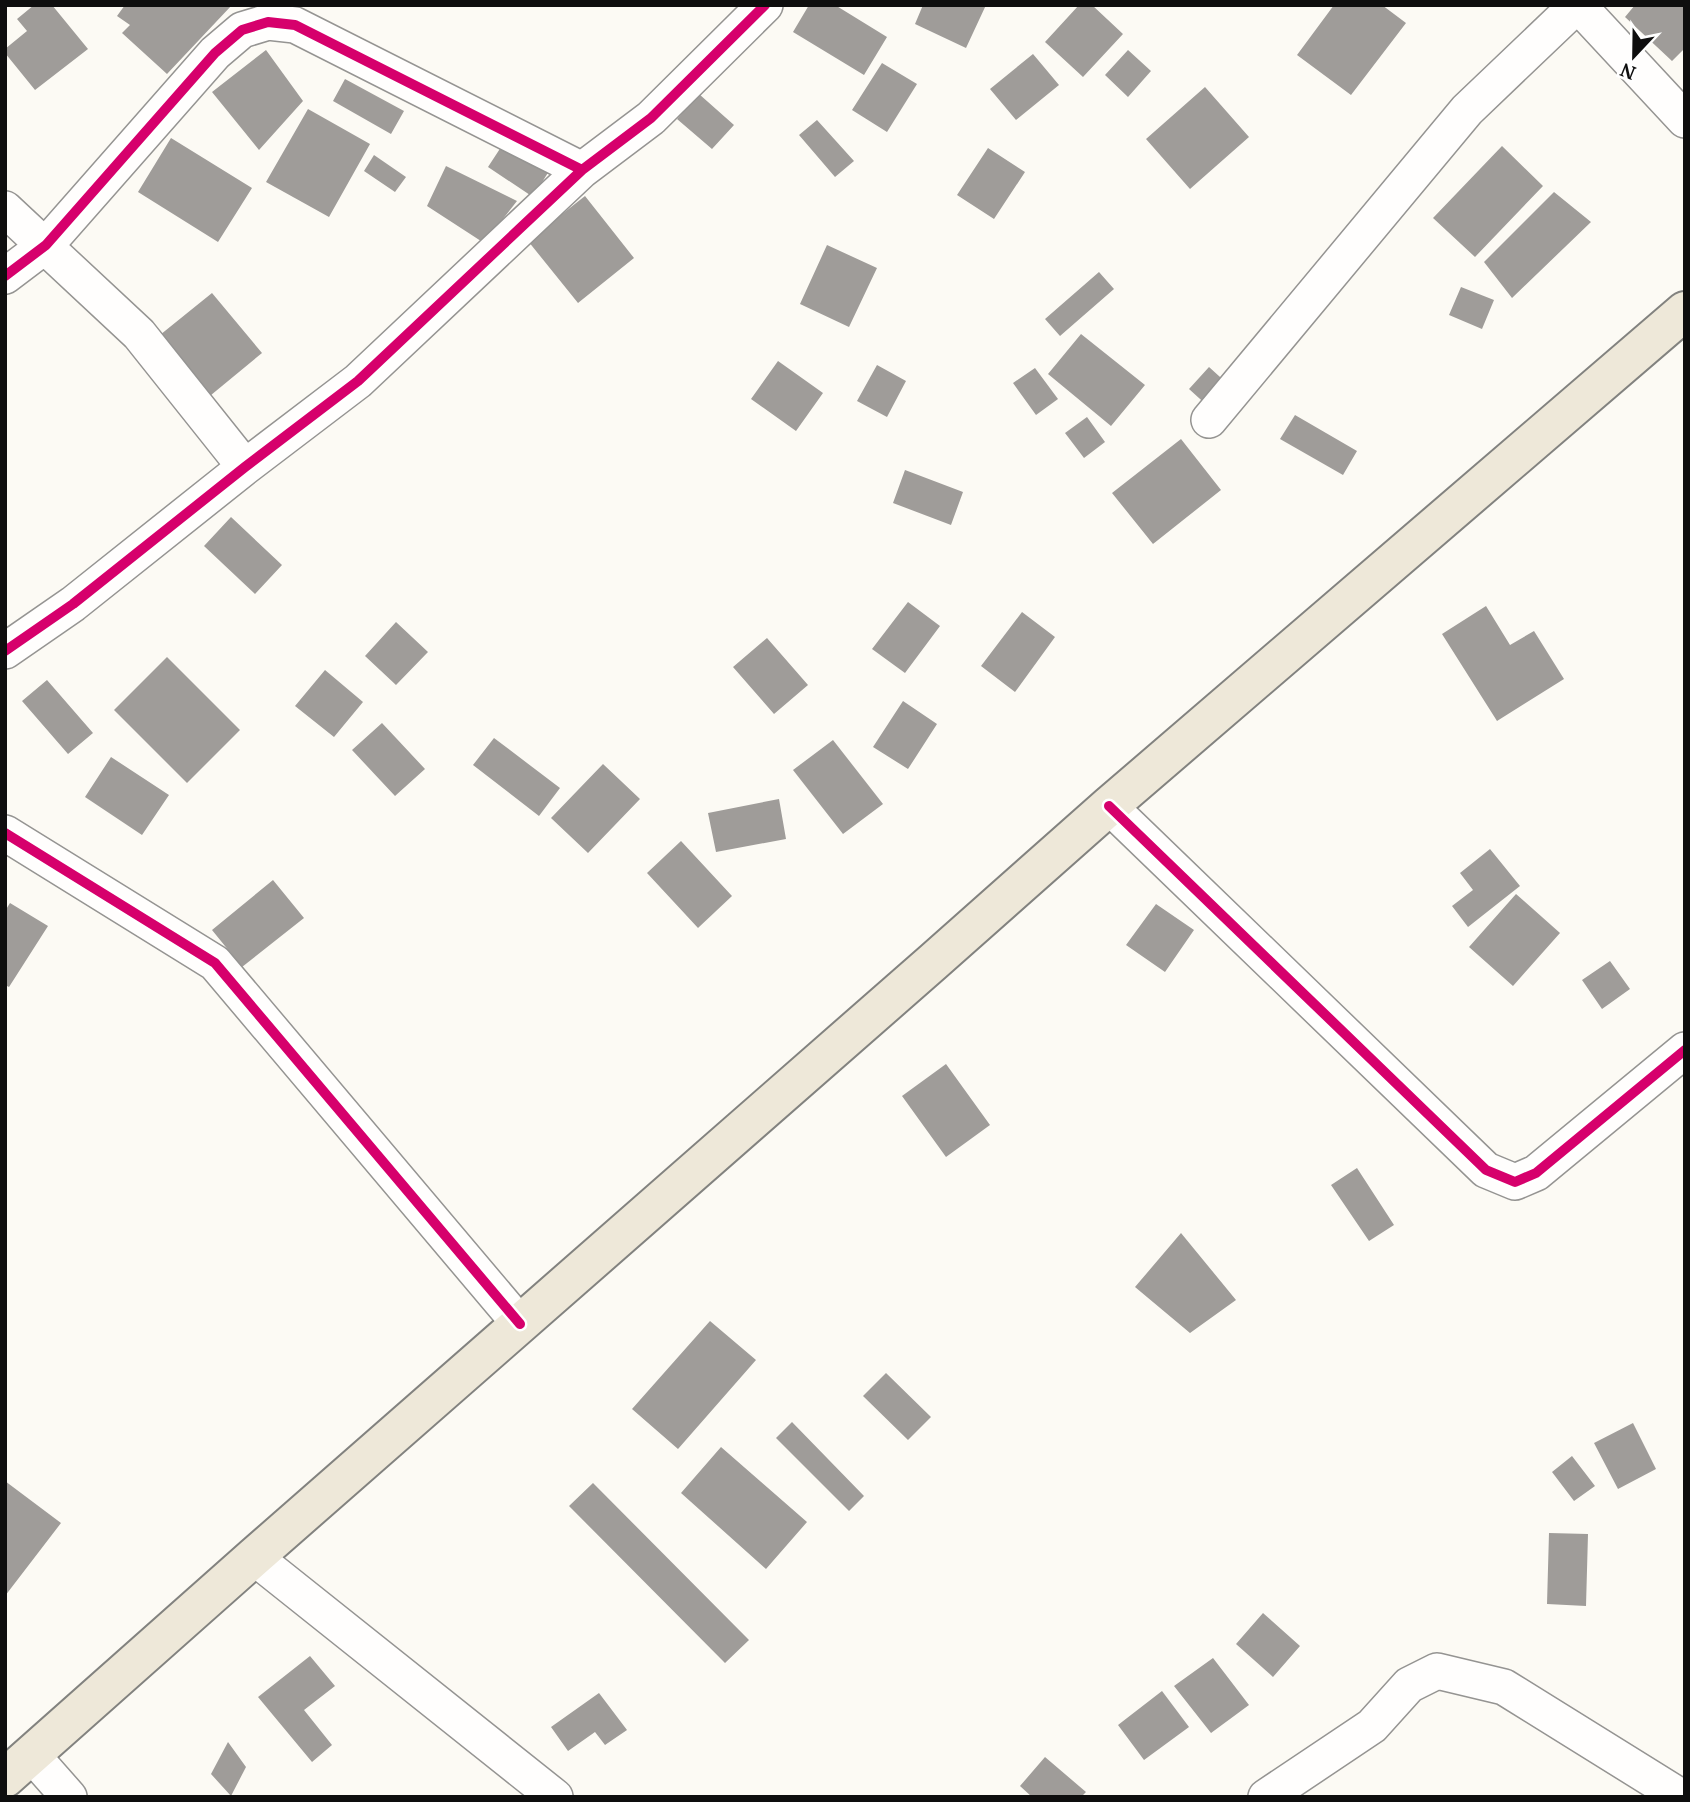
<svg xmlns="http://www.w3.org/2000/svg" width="1690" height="1802" viewBox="0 0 1690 1802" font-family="'PT Serif',serif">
<rect width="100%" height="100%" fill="#fcfaf4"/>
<path fill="#9f9c99" d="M 34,5 L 52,5 L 88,49 L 35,90 L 5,53 L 5,49 L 27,31 L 17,19 Z
M 125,5 L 147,7 L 148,5 L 232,5 L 167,74 L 122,33 L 130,25 L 117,16 Z
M 809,5 L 835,5 L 887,37 L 864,75 L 793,32 Z
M 923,5 L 986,5 L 966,48 L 915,24 Z
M 1079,5 L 1092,5 L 1123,34 L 1083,77 L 1045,42 Z
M 1334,5 L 1382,5 L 1406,23 L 1351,95 L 1297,55 Z
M 1635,5 L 1685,5 L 1685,48 L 1672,61 L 1625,17 Z
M 266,50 L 303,101 L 259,150 L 212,92 Z
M 1128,50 L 1151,71 L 1128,97 L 1105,75 Z
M 1033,54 L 1059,85 L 1016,120 L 990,89 Z
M 882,63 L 917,84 L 887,132 L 852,110 Z
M 345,79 L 404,111 L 391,134 L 333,101 Z
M 1205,87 L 1249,137 L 1190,189 L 1146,139 Z
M 699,94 L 734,125 L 712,149 L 677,119 Z
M 308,109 L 370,144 L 329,217 L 266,182 Z
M 817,120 L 854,161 L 835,177 L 799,135 Z
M 171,138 L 252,188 L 218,242 L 138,192 Z
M 505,141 L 549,171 L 533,197 L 488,167 Z
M 1502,146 L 1543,186 L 1475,257 L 1433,218 Z
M 988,148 L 1025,172 L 994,219 L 957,195 Z
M 374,155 L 406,177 L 395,192 L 364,171 Z
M 446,166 L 517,201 L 484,243 L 427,206 Z
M 1554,192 L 1591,222 L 1512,298 L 1484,262 Z
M 585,196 L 634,258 L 578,303 L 528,241 Z
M 827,245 L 877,268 L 849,327 L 800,304 Z
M 1099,272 L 1114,289 L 1060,336 L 1045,319 Z
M 1461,287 L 1494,300 L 1482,329 L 1449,315 Z
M 212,293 L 262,353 L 205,400 L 155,339 Z
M 1081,334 L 1145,385 L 1111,426 L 1048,374 Z
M 778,361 L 823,393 L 796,431 L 751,399 Z
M 877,365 L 906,381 L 887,417 L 857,401 Z
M 1209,367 L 1230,386 L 1210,408 L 1189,389 Z
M 1035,368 L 1058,399 L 1036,415 L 1013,383 Z
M 1295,415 L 1357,451 L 1343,475 L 1280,439 Z
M 1087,417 L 1105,442 L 1084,458 L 1065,433 Z
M 1181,439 L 1221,490 L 1153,544 L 1112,493 Z
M 905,470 L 963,492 L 951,525 L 893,503 Z
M 231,517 L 282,565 L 255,594 L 204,546 Z
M 908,602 L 940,626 L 905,673 L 872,649 Z
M 1486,606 L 1510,645 L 1534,631 L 1564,679 L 1497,721 L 1442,634 Z
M 1022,612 L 1055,637 L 1015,692 L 981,666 Z
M 396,622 L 428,652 L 396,685 L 365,656 Z
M 767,638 L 808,685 L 774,714 L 733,667 Z
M 167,657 L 240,730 L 187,783 L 114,710 Z
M 325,670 L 363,702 L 334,737 L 295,706 Z
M 47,680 L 93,733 L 68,754 L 22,701 Z
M 903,701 L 937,724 L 908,769 L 873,747 Z
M 382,723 L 425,769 L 395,796 L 352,750 Z
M 494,738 L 560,788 L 539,816 L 473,765 Z
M 833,740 L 883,804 L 843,834 L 793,770 Z
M 111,757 L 169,795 L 142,835 L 85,797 Z
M 603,764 L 640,799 L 588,853 L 551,818 Z
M 779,799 L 786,839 L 716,852 L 708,813 Z
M 681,841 L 732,896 L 698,928 L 647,873 Z
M 1490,849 L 1520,886 L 1468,927 L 1452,906 L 1473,890 L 1460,873 Z
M 273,880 L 304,918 L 242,967 L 212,930 Z
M 1516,894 L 1560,933 L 1513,986 L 1469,947 Z
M 10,903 L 48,926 L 9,987 L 5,985 L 5,911 Z
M 1156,904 L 1194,930 L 1165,972 L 1126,945 Z
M 1610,961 L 1630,989 L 1602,1009 L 1582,980 Z
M 946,1064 L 990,1125 L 946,1157 L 902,1096 Z
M 1357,1168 L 1394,1225 L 1369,1241 L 1331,1185 Z
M 1181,1233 L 1236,1300 L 1190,1333 L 1135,1287 Z
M 710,1321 L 756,1360 L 678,1449 L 632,1409 Z
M 886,1373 L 931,1417 L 908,1440 L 863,1396 Z
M 792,1422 L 864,1496 L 849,1511 L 776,1438 Z
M 1633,1423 L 1656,1469 L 1618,1489 L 1594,1443 Z
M 721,1447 L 807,1522 L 766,1569 L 681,1493 Z
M 1572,1456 L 1595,1486 L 1574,1501 L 1552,1472 Z
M 5,1481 L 61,1523 L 5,1596 Z
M 593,1483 L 749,1640 L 725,1663 L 569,1506 Z
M 1549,1533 L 1588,1534 L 1586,1606 L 1547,1604 Z
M 1263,1613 L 1300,1646 L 1273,1677 L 1236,1644 Z
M 310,1656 L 335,1686 L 304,1710 L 332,1745 L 312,1762 L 258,1697 Z
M 1213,1658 L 1249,1705 L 1211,1733 L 1174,1686 Z
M 1162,1691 L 1189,1727 L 1144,1760 L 1118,1725 Z
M 599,1693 L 627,1730 L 605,1745 L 595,1732 L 568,1751 L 551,1727 Z
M 228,1742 L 246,1767 L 231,1796 L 211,1774 Z
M 1045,1757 L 1086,1792 L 1081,1797 L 1032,1797 L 1020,1786 Z"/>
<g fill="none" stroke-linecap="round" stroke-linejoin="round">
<g stroke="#959492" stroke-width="38">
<path id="minor" d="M 1578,5 L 1685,120
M 5,209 L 139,334 L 245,467
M 5,276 L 46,245 L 215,53 L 242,30 L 268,22 L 295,25 L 582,170
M 1209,420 L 1467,110 L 1577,5
M 5,651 L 73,604 L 245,467 L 358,381 L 582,170 L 651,118 L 765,5
M 1109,806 L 1486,1170 L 1515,1182 L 1536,1173 L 1685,1050
M 5,833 L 215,963 L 520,1324
M 254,1557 L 555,1797
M 32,1755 L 69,1797
M 1266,1797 L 1372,1726 L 1409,1685 L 1437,1671 L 1504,1687 L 1681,1797"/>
</g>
<g stroke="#82827f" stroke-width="42">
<path id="primary" d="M 5,1778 L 254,1557 L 933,962 L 1109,806 L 1685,311"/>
</g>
<use href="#minor" stroke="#fffefd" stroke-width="35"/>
<use href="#primary" stroke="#eee8d9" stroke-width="38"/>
<g stroke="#fff" stroke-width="15">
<path id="cycleway" d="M 5,276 L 46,245 L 215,53 L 242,30 L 268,22 L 295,25 L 582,170
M 5,651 L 73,604 L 245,467 L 358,381 L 582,170 L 651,118 L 765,5
M 1109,806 L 1486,1170 L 1515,1182 L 1536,1173 L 1685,1050
M 5,833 L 215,963 L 520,1324"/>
</g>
<use href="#cycleway" stroke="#d6006c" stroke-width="10"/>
</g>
<rect width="1690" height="1802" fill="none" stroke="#0e0e0e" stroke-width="14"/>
<g transform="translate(1634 56) rotate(202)" stroke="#ffffff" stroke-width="5" paint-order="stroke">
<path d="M0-5L12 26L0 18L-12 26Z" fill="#0e0e0e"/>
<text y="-10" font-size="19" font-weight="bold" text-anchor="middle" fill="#0e0e0e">N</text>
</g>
</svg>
